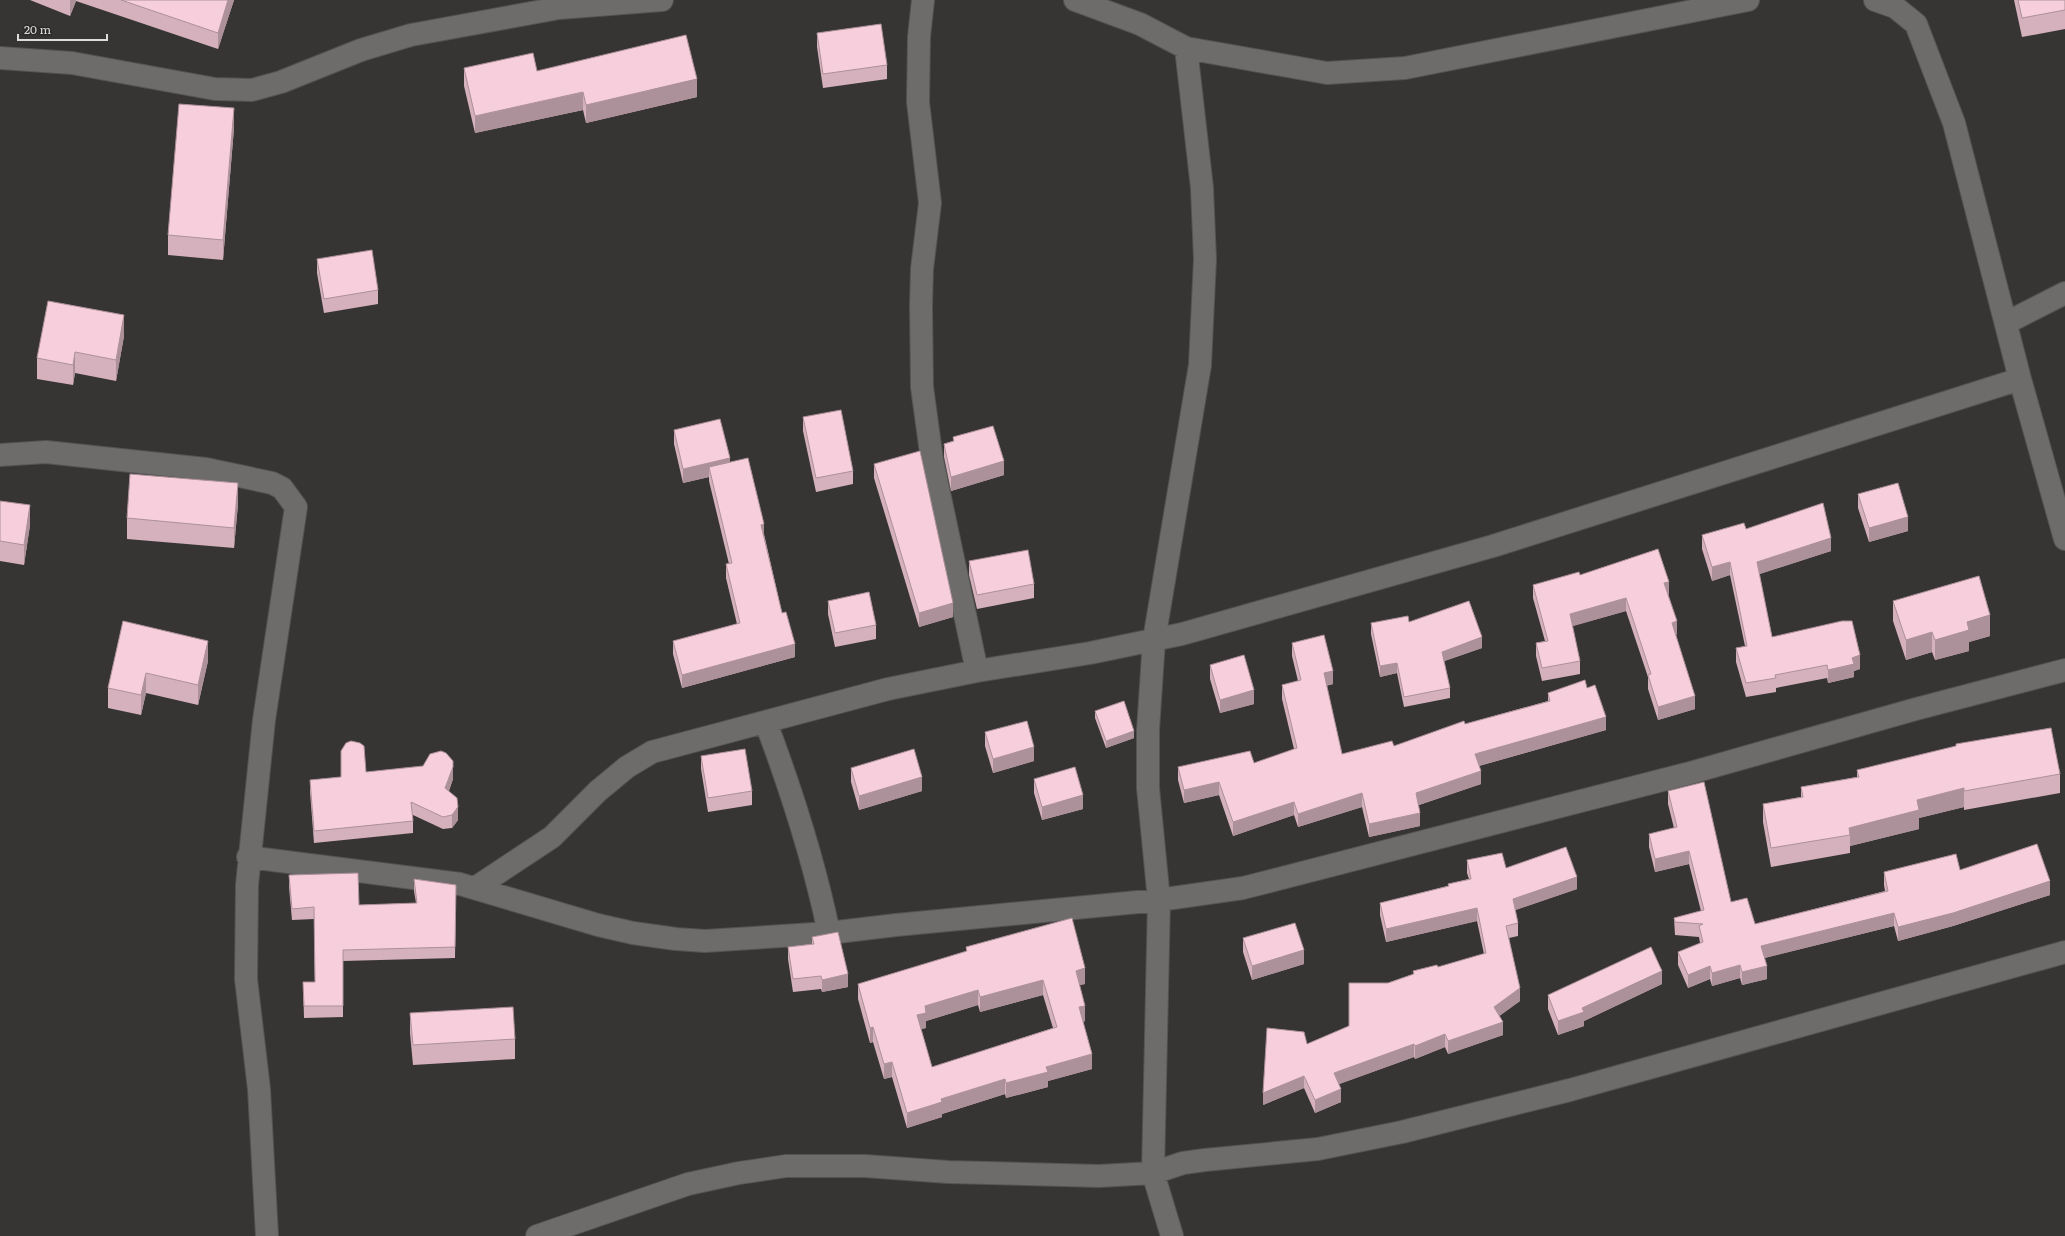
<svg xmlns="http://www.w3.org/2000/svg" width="2065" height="1236" viewBox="0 0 2065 1236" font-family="Literata,serif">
<rect width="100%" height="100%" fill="#373533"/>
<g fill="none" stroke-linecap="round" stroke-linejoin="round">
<g stroke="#545351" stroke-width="24">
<path id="street" d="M 923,0 L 919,37 L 918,102 L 930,203 L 922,269 L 921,306 L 922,387 L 932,460 L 977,671
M 1075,0 L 1140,24 L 1186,48 L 1327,73 L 1405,68 L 1748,0
M 1875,0 L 1895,7 L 1916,24 L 1954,123 L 2020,379 L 2065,539
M 0,58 L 72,63 L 215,89 L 252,90 L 281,82 L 361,50 L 411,35 L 559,8 L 662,0
M 2006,323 L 2065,293
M 0,455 L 46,452 L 206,469 L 272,483 L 282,488 L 296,507 L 264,720 L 247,885 L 246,979 L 259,1089 L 267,1236
M 766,723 C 792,792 814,861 829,933
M 248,857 L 460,884 L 598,925 L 633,933 L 676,939 L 705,941 L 829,933 L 896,925 L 1159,900 L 1243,888 L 1690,773 L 1916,709 L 2065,670
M 475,888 L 552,837 L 598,791 L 627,767 L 652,752 L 888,689 L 977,671 L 1090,653 L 1182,634 L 1493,546 L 2020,379
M 537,1236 L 688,1184 L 739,1173 L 786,1166 L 865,1166 L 948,1172 L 1099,1176 L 1153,1173 L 1183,1163 L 1205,1160 L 1318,1149 L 1402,1132 L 1570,1090 L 2065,952
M 1172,1236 L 1153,1173 L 1159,900 L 1148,788 L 1148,730 L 1154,640 L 1200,365 L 1205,259 L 1202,188 L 1186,48"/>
</g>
<use href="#street" stroke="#6e6c6a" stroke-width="22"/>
</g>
<path fill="#d4b1bd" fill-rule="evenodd" d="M 30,0 L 234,0 L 218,49 L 76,1 L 70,16 Z
M 2014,0 L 2065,0 L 2065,29 L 2022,37 Z
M 817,33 L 887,65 L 887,79 L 823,88 L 817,47 Z
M 464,68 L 537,71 L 697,97 L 586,123 L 583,110 L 475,133 L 464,86 Z
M 234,128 L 223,260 L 168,255 L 168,235 Z
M 317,259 L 378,290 L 378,304 L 324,313 L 317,273 Z
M 124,336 L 116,381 L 75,373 L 73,385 L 37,379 L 37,358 Z
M 803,417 L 853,471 L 853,484 L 816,492 L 803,431 Z
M 674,430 L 730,463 L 764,534 L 782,613 L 795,657 L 682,688 L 673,654 L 673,641 L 737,624 L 726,578 L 726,564 L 729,564 L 709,481 L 709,477 L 683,483 L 674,444 Z
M 953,437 L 1004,475 L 951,491 L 944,457 L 944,444 L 953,441 Z
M 874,464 L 953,617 L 919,627 L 874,478 Z
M 1858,494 L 1908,531 L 1869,542 L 1858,508 Z
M 0,501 L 30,525 L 24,565 L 0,561 Z
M 238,504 L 234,548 L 127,539 L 127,518 Z
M 1746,529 L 1831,551 L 1759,574 L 1772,637 L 1860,669 L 1854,671 L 1854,677 L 1828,683 L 1827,678 L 1776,688 L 1776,692 L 1746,697 L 1736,662 L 1736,648 L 1745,646 L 1730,575 L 1712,581 L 1702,549 L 1702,535 Z
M 969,561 L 1034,584 L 1034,598 L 977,609 L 969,575 Z
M 1580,575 L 1669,595 L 1668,595 L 1677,634 L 1676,635 L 1695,709 L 1658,720 L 1648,689 L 1648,677 L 1626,611 L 1572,626 L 1580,661 L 1580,674 L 1542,681 L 1536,656 L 1536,643 L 1545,641 L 1533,598 L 1533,585 Z
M 828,601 L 876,625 L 876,639 L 835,647 L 828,614 Z
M 1893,601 L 1990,636 L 1969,642 L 1969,651 L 1935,660 L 1932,652 L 1906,660 L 1893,621 Z
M 123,621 L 208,661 L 198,705 L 146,693 L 141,715 L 108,708 L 108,688 Z
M 1409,622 L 1482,648 L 1444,661 L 1450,688 L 1450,698 L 1404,707 L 1397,673 L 1380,677 L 1371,634 L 1371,623 Z
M 1292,643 L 1333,684 L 1326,686 L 1342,754 L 1394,746 L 1465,724 L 1548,701 L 1548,693 L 1587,688 L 1606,730 L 1479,766 L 1481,784 L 1419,805 L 1420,826 L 1369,837 L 1362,807 L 1298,827 L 1294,815 L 1233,836 L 1219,795 L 1184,803 L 1178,780 L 1178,767 L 1254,763 L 1294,749 L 1282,699 L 1282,685 L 1298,681 L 1292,656 Z
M 1210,665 L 1254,704 L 1220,713 L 1210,679 Z
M 1095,711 L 1134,738 L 1106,748 L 1095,718 Z
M 985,732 L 1034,761 L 993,773 L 985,746 Z
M 341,751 L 366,772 L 453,779 L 449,791 L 458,820 L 452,828 L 443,829 L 413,815 L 413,833 L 314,843 L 310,792 L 310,780 L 341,777 Z
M 701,756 L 752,791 L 752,805 L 708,812 L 701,769 Z
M 851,768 L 922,791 L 859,810 L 851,782 Z
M 1857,770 L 2060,774 L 2060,793 L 1964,810 L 1964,807 L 1919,818 L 1919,829 L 1850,846 L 1850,853 L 1771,867 L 1763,822 L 1763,804 L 1801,797 L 1801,787 L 1857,777 Z
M 1034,779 L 1083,809 L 1042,820 L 1034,793 Z
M 1668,791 L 1731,902 L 1755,924 L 1885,891 L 1884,885 L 1884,872 L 1960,870 L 2050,895 L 1953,926 L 1898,941 L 1894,926 L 1764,958 L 1767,979 L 1742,985 L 1740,978 L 1712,986 L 1710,979 L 1688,988 L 1678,965 L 1678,952 L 1700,943 L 1699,937 L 1675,935 L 1674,918 L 1701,911 L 1689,864 L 1655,872 L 1649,847 L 1649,834 L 1674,828 L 1668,804 Z
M 1467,860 L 1506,868 L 1577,889 L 1515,910 L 1518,923 L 1518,936 L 1509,938 L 1520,1001 L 1499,1016 L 1503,1035 L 1448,1054 L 1445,1047 L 1415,1059 L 1414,1057 L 1339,1084 L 1341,1102 L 1315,1113 L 1304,1088 L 1263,1105 L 1307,1044 L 1349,1026 L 1388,983 L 1413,974 L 1413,971 L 1438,967 L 1484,954 L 1477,921 L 1386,942 L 1380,915 L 1380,903 L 1448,886 L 1448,884 L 1469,879 L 1467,873 Z
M 289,875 L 359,905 L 416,903 L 414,891 L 414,879 L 456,885 L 455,958 L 343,961 L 343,1017 L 304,1018 L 303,982 L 315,982 L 314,919 L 292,920 L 289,887 Z
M 812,937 L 848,987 L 822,992 L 821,989 L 793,992 L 788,959 L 788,947 L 812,944 Z
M 1243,938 L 1304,964 L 1252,980 L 1243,952 Z
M 966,947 L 1085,984 L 1079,985 L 1085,1021 L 1083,1022 L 1092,1069 L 1048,1081 L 1048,1087 L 1006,1098 L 1005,1094 L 942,1114 L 942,1117 L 907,1128 L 892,1077 L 884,1079 L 873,1042 L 870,1043 L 858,999 L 858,984 L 966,952 ZM 1043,995 L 1053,1028 L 932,1067 L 921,1029 L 926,1028 L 926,1021 L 978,1005 L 980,1012 Z
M 1662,984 L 1584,1021 L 1584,1026 L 1558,1035 L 1548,1009 L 1548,995 Z
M 410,1013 L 515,1039 L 515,1059 L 413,1065 L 410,1033 Z"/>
<path fill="#ac909a" d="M 70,0 L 76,0 L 76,1 L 70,16 Z
M 228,0 L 234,0 L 218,49 L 218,33 Z
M 697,79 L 697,97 L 586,123 L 586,105 Z
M 583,92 L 583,110 L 475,133 L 475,116 Z
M 234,108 L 234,128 L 223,260 L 223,240 Z
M 124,315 L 124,336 L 116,381 L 116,360 Z
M 75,352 L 75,373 L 73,385 L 73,365 Z
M 730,458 L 730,472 L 709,467 L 709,477 L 683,483 L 683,469 Z
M 1004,461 L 1004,475 L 951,491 L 951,477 Z
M 238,483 L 238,504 L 234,548 L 234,528 Z
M 30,505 L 30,525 L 24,565 L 24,545 Z
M 1908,517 L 1908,531 L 1869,542 L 1869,528 Z
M 764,524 L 764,538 L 761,525 Z
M 1831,538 L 1831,551 L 1757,575 L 1757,562 Z
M 1730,562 L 1730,575 L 1712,581 L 1712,567 Z
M 1669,582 L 1669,595 L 1664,597 L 1664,583 Z
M 1626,598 L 1626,611 L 1570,627 L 1570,614 Z
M 953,603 L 953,617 L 919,627 L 919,613 Z
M 1990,615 L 1990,636 L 1969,642 L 1969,651 L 1935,660 L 1935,640 L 1967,622 Z
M 1677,621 L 1677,634 L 1672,636 L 1672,623 Z
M 1932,632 L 1932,652 L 1906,660 L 1906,640 Z
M 1482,637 L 1482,648 L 1442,662 L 1442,652 Z
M 208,641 L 208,661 L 198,705 L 198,685 Z
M 795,644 L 795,657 L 682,688 L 682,675 Z
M 1860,655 L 1860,669 L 1854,671 L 1854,677 L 1828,683 L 1828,670 L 1852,658 Z
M 1397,663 L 1397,673 L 1380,677 L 1380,666 Z
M 1333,671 L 1333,684 L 1324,686 L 1324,673 Z
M 146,673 L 146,693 L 141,715 L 141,695 Z
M 1254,690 L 1254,704 L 1220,713 L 1220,700 Z
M 1695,696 L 1695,709 L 1658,720 L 1658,707 Z
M 1606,717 L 1606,730 L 1475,767 L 1475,754 Z
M 1134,731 L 1134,738 L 1106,748 L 1106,741 Z
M 1034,747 L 1034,761 L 993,773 L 993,759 Z
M 453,767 L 453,779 L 445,800 L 445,788 Z
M 1481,771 L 1481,784 L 1416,806 L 1416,793 Z
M 922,777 L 922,791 L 859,810 L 859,796 Z
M 1219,782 L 1219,795 L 1184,803 L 1184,790 Z
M 1964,788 L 1964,807 L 1919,818 L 1919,829 L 1850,846 L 1850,835 L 1849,828 L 1917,800 Z
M 1362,793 L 1362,807 L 1298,827 L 1298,814 Z
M 1083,795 L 1083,809 L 1042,820 L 1042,807 Z
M 1294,802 L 1294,815 L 1233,836 L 1233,822 Z
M 458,807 L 458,820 L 452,828 L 452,815 Z
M 1420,813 L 1420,826 L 1369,837 L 1369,824 Z
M 1689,851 L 1689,864 L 1655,872 L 1655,859 Z
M 1577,877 L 1577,889 L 1513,911 L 1513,899 Z
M 2050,881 L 2050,895 L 1953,926 L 1898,941 L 1898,927 Z
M 1477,908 L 1477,921 L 1386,942 L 1386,929 Z
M 1894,913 L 1894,926 L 1761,959 L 1761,946 Z
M 1304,950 L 1304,964 L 1252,980 L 1252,966 Z
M 1740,965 L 1740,978 L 1712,986 L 1712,973 Z
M 1710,966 L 1710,979 L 1688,988 L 1688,975 Z
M 1767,966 L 1767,979 L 1742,985 L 1742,972 Z
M 1085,968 L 1085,984 L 1076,986 L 1076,971 Z
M 1662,971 L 1662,984 L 1584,1021 L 1584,1026 L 1558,1035 L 1558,1021 L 1582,1008 Z
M 848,974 L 848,987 L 822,992 L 822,980 Z
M 1043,980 L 1043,995 L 980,1012 L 980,997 Z
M 1520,988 L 1520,1001 L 1494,1020 L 1494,1007 Z
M 978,990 L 978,1005 L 926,1021 L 926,1028 L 917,1030 L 917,1015 L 925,1006 Z
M 1085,1006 L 1085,1021 L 1079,1023 L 1079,1007 Z
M 1503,1022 L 1503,1035 L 1448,1054 L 1448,1041 Z
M 873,1027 L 873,1042 L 870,1043 L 870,1028 Z
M 1445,1034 L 1445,1047 L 1415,1059 L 1415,1046 Z
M 1414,1044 L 1414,1057 L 1334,1086 L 1334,1073 Z
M 1092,1054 L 1092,1069 L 1048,1081 L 1048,1087 L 1006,1098 L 1006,1083 L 1046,1067 Z
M 892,1062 L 892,1077 L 884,1079 L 884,1064 Z
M 1304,1076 L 1304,1088 L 1263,1105 L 1263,1093 Z
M 1005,1079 L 1005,1094 L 942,1114 L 942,1117 L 907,1128 L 907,1113 L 941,1099 Z
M 1341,1089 L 1341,1102 L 1315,1113 L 1315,1100 Z"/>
<path fill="#f6cedc" stroke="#ac909a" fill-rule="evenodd" d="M 121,0 L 228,0 L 218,33 Z
M 2018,0 L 2065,0 L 2065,10 L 2022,18 Z
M 881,24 L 887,65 L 823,74 L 817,33 Z
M 686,35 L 697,79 L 586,105 L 583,92 L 475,116 L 464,68 L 533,53 L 537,71 Z
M 179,104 L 234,108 L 223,240 L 168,235 Z
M 372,250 L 378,290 L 324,299 L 317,259 Z
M 48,301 L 124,315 L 116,360 L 75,352 L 73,365 L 37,358 Z
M 841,410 L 853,471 L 816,478 L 803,417 Z
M 720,419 L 730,458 L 683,469 L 674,430 Z
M 993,426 L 1004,461 L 951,477 L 944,444 L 954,441 L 953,437 Z
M 920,451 L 953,603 L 919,613 L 874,464 Z
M 748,458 L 764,524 L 761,525 L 782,613 L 786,612 L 795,644 L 682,675 L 673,641 L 740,623 L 726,564 L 732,563 L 709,467 Z
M 130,474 L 238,483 L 234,528 L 127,518 Z
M 1898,483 L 1908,517 L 1869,528 L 1858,494 Z
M 0,501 L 30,505 L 24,545 L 0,541 Z
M 1823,503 L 1831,538 L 1757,562 L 1772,637 L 1842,621 L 1852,621 L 1860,655 L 1852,658 L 1854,664 L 1828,670 L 1827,665 L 1775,675 L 1776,678 L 1746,683 L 1736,648 L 1747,646 L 1730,562 L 1712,567 L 1702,535 L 1744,523 L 1746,529 Z
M 1658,549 L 1669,582 L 1664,583 L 1677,621 L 1672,623 L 1695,696 L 1658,707 L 1648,675 L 1651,674 L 1626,598 L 1570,614 L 1580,661 L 1542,668 L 1536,643 L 1548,641 L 1533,585 L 1579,572 L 1580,575 Z
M 1028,550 L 1034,584 L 977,595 L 969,561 Z
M 1979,576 L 1990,615 L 1967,622 L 1969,630 L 1935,640 L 1932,632 L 1906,640 L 1893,601 Z
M 869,592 L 876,625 L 835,633 L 828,601 Z
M 1469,601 L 1482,637 L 1442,652 L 1450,688 L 1404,697 L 1397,663 L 1380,666 L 1371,623 L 1408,616 L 1409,622 Z
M 123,621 L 208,641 L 198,685 L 146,673 L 141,695 L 108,688 Z
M 1324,635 L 1333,671 L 1324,673 L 1342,754 L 1392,741 L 1394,746 L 1464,721 L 1465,724 L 1550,701 L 1548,693 L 1585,680 L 1587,688 L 1595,685 L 1606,717 L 1475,754 L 1481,771 L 1416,793 L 1420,813 L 1369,824 L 1362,793 L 1298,814 L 1294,802 L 1233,822 L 1219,782 L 1184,790 L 1178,767 L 1250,751 L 1254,763 L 1297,748 L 1282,685 L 1301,680 L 1292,643 Z
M 1244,655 L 1254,690 L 1220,700 L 1210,665 Z
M 1124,701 L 1134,731 L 1106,741 L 1095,711 Z
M 1027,721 L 1034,747 L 993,759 L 985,732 Z
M 2051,728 L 2060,774 L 1964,791 L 1964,788 L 1917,800 L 1919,810 L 1849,828 L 1850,835 L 1771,848 L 1763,804 L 1803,797 L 1801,787 L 1859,777 L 1857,770 L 1956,746 L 1956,744 Z
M 351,741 L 360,743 L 364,746 L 366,772 L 423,766 L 430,754 L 441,751 L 446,753 L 453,761 L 453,767 L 445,788 L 457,798 L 458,807 L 452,815 L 443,817 L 411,802 L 413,821 L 314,831 L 310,780 L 341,777 L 341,751 L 346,743 Z
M 745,749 L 752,791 L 708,798 L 701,756 Z
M 914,749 L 922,777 L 859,796 L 851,768 Z
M 1075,767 L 1083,795 L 1042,807 L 1034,779 Z
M 1704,782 L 1731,902 L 1747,898 L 1755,924 L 1888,891 L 1884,872 L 1956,854 L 1960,870 L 2037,844 L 2050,881 L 1953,913 L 1898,927 L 1894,913 L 1761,946 L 1767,966 L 1742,972 L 1740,965 L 1712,973 L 1710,966 L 1688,975 L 1678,952 L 1703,942 L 1699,926 L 1703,924 L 1675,922 L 1674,918 L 1704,910 L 1689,851 L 1655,859 L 1649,834 L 1677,827 L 1668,791 Z
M 1566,847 L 1577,877 L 1513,899 L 1518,923 L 1506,926 L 1520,988 L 1494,1007 L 1503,1022 L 1448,1041 L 1445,1034 L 1415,1046 L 1414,1044 L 1334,1073 L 1341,1089 L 1315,1100 L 1304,1076 L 1263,1093 L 1267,1028 L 1304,1032 L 1307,1044 L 1349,1026 L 1349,983 L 1388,983 L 1414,974 L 1413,971 L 1437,965 L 1438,967 L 1486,953 L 1477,908 L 1386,929 L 1380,903 L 1449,886 L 1448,884 L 1471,879 L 1467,860 L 1502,853 L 1506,868 Z
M 358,873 L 359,905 L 417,903 L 414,879 L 456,885 L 455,947 L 343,950 L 343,1006 L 304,1006 L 303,982 L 315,982 L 314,907 L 292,909 L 289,875 Z
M 1072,918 L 1085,968 L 1076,971 L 1085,1006 L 1079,1007 L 1092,1054 L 1046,1067 L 1048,1072 L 1006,1083 L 1005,1079 L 941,1099 L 942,1102 L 907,1113 L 892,1062 L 884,1064 L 873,1027 L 870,1028 L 858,984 L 967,951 L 966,947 ZM 1043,980 L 1057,1027 L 932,1067 L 917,1015 L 926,1013 L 925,1006 L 978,990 L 980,997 Z
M 1295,923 L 1304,950 L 1252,966 L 1243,938 Z
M 838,932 L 848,974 L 822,980 L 821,976 L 793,979 L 788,947 L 814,944 L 812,937 Z
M 1651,947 L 1662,971 L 1582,1008 L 1584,1012 L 1558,1021 L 1548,995 Z
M 513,1007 L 515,1039 L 413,1045 L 410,1013 Z"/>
<path d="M18 34v6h89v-6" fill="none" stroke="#dedddb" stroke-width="2"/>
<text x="24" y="34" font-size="12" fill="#dedddb" stroke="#2d2b29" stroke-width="3" paint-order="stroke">20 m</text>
</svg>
